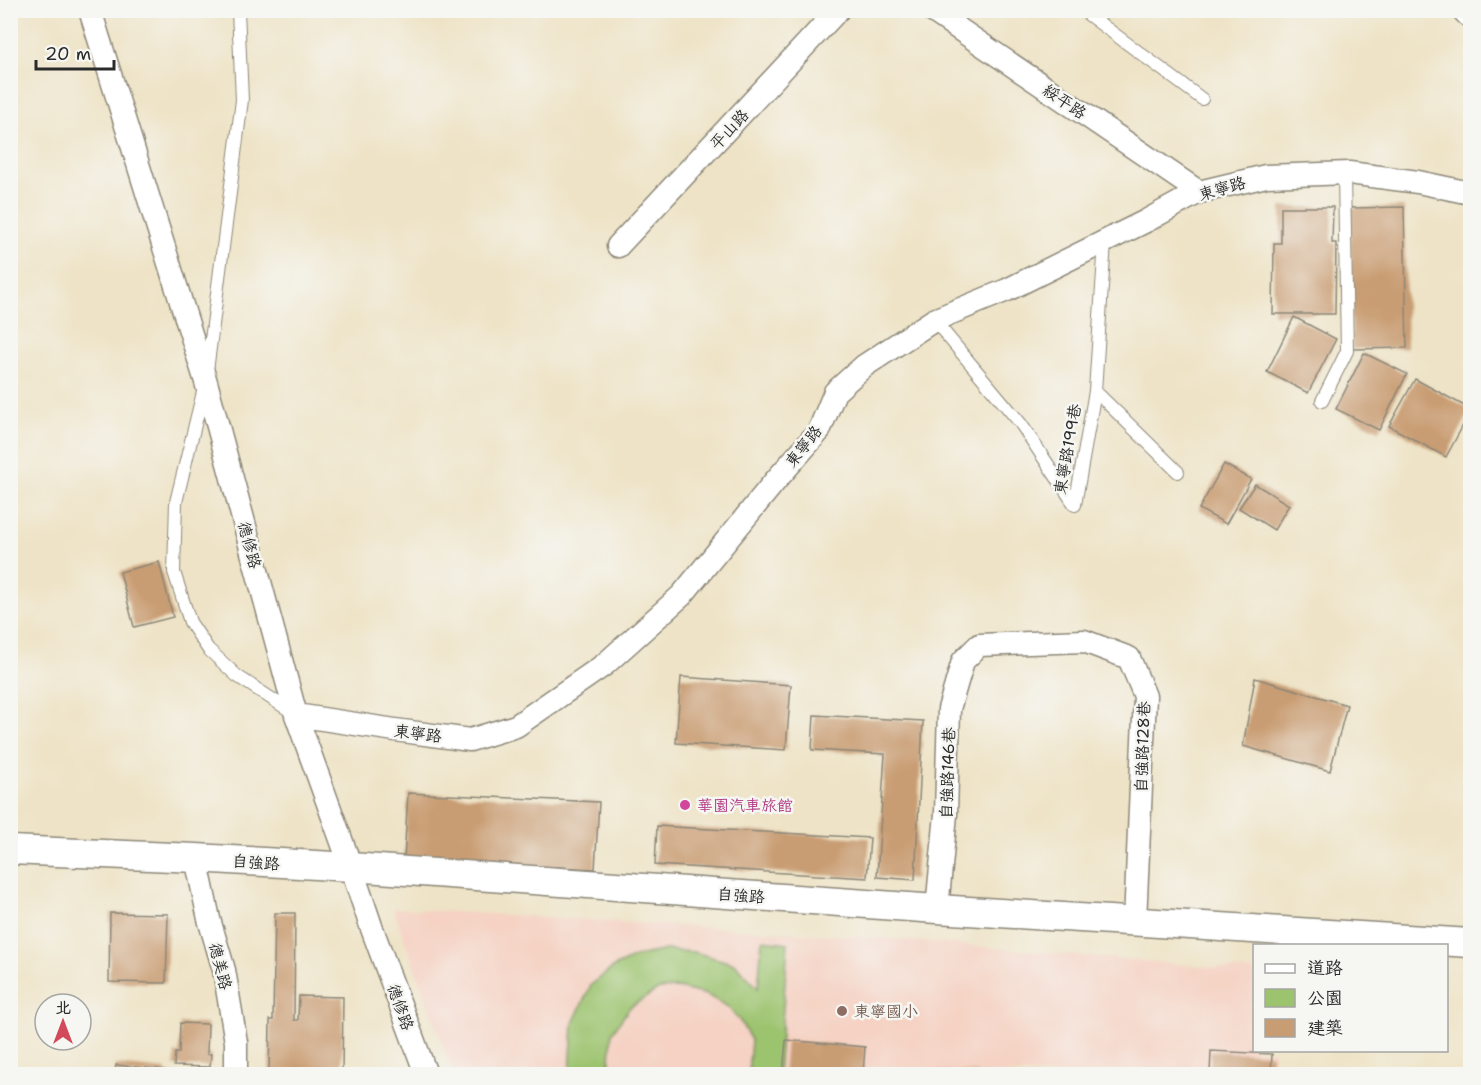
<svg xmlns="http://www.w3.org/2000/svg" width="1481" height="1085" viewBox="0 0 1481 1085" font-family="'Shantell Sans','LXGW WenKai TC',sans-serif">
<rect width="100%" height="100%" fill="#f6f6f2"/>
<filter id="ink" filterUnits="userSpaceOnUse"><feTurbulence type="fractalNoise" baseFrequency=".0167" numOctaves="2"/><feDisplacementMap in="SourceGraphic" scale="12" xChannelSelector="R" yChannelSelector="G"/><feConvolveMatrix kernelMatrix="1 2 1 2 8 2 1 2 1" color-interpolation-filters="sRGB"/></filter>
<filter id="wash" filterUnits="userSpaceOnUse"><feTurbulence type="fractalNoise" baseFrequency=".008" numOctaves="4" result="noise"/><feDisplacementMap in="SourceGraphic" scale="24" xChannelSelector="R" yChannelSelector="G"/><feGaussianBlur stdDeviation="1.35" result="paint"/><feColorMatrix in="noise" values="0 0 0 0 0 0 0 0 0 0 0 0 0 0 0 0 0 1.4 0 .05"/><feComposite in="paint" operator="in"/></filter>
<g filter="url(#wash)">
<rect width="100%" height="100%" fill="#eee3c6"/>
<path fill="#f5d2c3" d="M 393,908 L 894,939 L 1254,971 L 1254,1050 L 1274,1051 L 1274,1074 L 453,1074 Z"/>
<path fill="#9cc36e" stroke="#64774c" stroke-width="1.5" d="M 762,940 L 788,943 L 778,1074 L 748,1074 L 751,1040 L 740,1021 L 728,1007 L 707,995 L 678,988 L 659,989 L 630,1007 L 612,1033 L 609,1074 L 570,1074 L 573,1023 L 591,985 L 614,967 L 637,956 L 666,950 L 694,952 L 735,964 L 758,988 Z"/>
<g id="blocks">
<path fill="#c99d73" d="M 1281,207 L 1333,207 L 1332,243 L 1336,243 L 1335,314 L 1273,314 L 1274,243 L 1281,243 Z
M 1404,207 L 1407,348 L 1352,349 L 1350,208 Z
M 1294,317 L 1336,339 L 1308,393 L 1267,372 Z
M 1364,353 L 1407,374 L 1379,430 L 1336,409 Z
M 1415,379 L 1470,409 L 1470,412 L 1446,457 L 1389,426 Z
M 1224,464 L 1251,479 L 1226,524 L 1199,509 Z
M 1255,484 L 1289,505 L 1274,530 L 1239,508 Z
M 159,562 L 173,617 L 134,627 L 120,572 Z
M 681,677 L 791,685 L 786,750 L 676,743 Z
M 1255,678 L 1347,705 L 1330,771 L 1243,746 Z
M 814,715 L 923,721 L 915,880 L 877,877 L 885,754 L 812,750 Z
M 408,793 L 599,802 L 595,869 L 404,860 Z
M 657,826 L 870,838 L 867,878 L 655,865 Z
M 110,913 L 168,914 L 166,983 L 109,982 Z
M 275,913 L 295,913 L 294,1020 L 298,1020 L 299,996 L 343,997 L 342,1074 L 269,1074 L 270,1020 L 273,1020 Z
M 180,1023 L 208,1024 L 207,1054 L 211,1054 L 210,1067 L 174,1066 L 175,1053 L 179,1053 Z
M 786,1040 L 865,1047 L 863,1074 L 783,1074 Z
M 1211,1051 L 1272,1054 L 1271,1074 L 1210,1074 Z
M 116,1065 L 166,1070 L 166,1074 L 115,1074 Z
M 902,1070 L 983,1073 L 983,1074 L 902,1074 Z"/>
</g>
</g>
<g filter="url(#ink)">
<use href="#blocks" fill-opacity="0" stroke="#8c8778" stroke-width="1.5"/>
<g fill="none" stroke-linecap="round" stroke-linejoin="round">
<g stroke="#8c8778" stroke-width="14">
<path id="service" d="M 1082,10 L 1202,99
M 934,320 L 1021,424 L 1075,505 L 1095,391 L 1105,242
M 207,371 L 242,100 L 238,10
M 204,388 L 176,502 L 174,572 L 190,622 L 208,649 L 237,676 L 295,714
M 1095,391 L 1178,472
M 1322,401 L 1347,351 L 1344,174"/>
</g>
<g stroke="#8c8778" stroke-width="25">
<path id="minor" d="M 90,10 L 206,382 L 296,715 L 351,867 L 371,926 L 426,1074
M 931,10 L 1199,192
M 618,246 L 838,10
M 296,715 L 395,730 L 470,740 L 516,726 L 604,665 L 682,595 L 776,480 L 819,431 L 835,392 L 864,366 L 934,320 L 1007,290 L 1146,221 L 1199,192 L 1266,176 L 1349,173 L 1418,182 L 1470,193
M 196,858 L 209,919 L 224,970 L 236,1042 L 236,1074
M 937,909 L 946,814 L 949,709 L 963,661 L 979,645 L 1084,641 L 1129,658 L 1145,696 L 1135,921"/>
</g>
<g stroke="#8c8778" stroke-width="31">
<path id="tertiary" d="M 1467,10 L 1470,13
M 10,850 L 196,858 L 351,867 L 937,909 L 1470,943"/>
</g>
<use href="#service" stroke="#fff" stroke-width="12"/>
<use href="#minor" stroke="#fff" stroke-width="22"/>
<use href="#tertiary" stroke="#fff" stroke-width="28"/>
</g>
</g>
<circle fill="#d1479c" stroke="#f6f6f2" stroke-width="2" cx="685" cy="805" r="6"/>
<circle fill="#8d6e63" stroke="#f6f6f2" stroke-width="2" cx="842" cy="1011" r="6"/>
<g text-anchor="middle" stroke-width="5" stroke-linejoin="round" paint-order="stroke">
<g font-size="16" fill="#2b2b2b" stroke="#f6f6f2">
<text transform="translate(1065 101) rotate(34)" y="6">綏平路</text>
<text transform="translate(729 129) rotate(-47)" y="6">平山路</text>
<text transform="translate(1222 188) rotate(-16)" y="6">東寧路</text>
<text transform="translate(803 446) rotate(-52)" y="6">東寧路</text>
<text transform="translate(1067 449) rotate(-80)" y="6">東寧路199巷</text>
<text transform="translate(250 545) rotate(75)" y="6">德修路</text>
<text transform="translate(418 733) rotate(7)" y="6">東寧路</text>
<text transform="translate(1142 747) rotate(-88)" y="6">自強路128巷</text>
<text transform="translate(947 773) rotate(-88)" y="6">自強路146巷</text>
<text transform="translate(256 862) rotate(4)" y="6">自強路</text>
<text transform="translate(741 895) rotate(4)" y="6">自強路</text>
<text transform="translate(221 966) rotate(76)" y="6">德美路</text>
<text transform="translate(401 1007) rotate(70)" y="6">德修路</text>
</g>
<g font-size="16" fill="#b23c85" stroke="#f6f6f2" text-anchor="start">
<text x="697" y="811">華園汽車旅館</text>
</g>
<g font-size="16" fill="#785e54" stroke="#f6f6f2" text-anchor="start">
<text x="854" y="1017">東寧國小</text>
</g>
</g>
<rect width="1481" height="1085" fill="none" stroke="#f6f6f2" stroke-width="36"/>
<rect x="1253" y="944" width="195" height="108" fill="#f6f6f2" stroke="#a5a5a2" stroke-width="1.5"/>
<rect x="1265" y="964" width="30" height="9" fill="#ffffff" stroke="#a5a5a2" stroke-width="1.5"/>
<text x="1307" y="974" font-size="18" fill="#2b2b2b">道路</text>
<rect x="1265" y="989" width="30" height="18" fill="#9cc36e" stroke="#a5a5a2" stroke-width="1.5"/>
<text x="1307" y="1004" font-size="18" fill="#2b2b2b">公園</text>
<rect x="1265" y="1019" width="30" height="18" fill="#c99d73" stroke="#a5a5a2" stroke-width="1.5"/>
<text x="1307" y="1034" font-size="18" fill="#2b2b2b">建築</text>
<g transform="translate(63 1022)"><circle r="28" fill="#f6f6f2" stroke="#a5a5a2" stroke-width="1.5"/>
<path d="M0-4.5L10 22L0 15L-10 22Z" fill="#d1495b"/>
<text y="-9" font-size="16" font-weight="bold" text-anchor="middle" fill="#2b2b2b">北</text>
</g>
<path d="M36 60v9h78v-9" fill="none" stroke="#2b2b2b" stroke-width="3"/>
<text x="45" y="60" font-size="18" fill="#2b2b2b" stroke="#f6f6f2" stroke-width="4.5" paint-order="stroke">20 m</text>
</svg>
